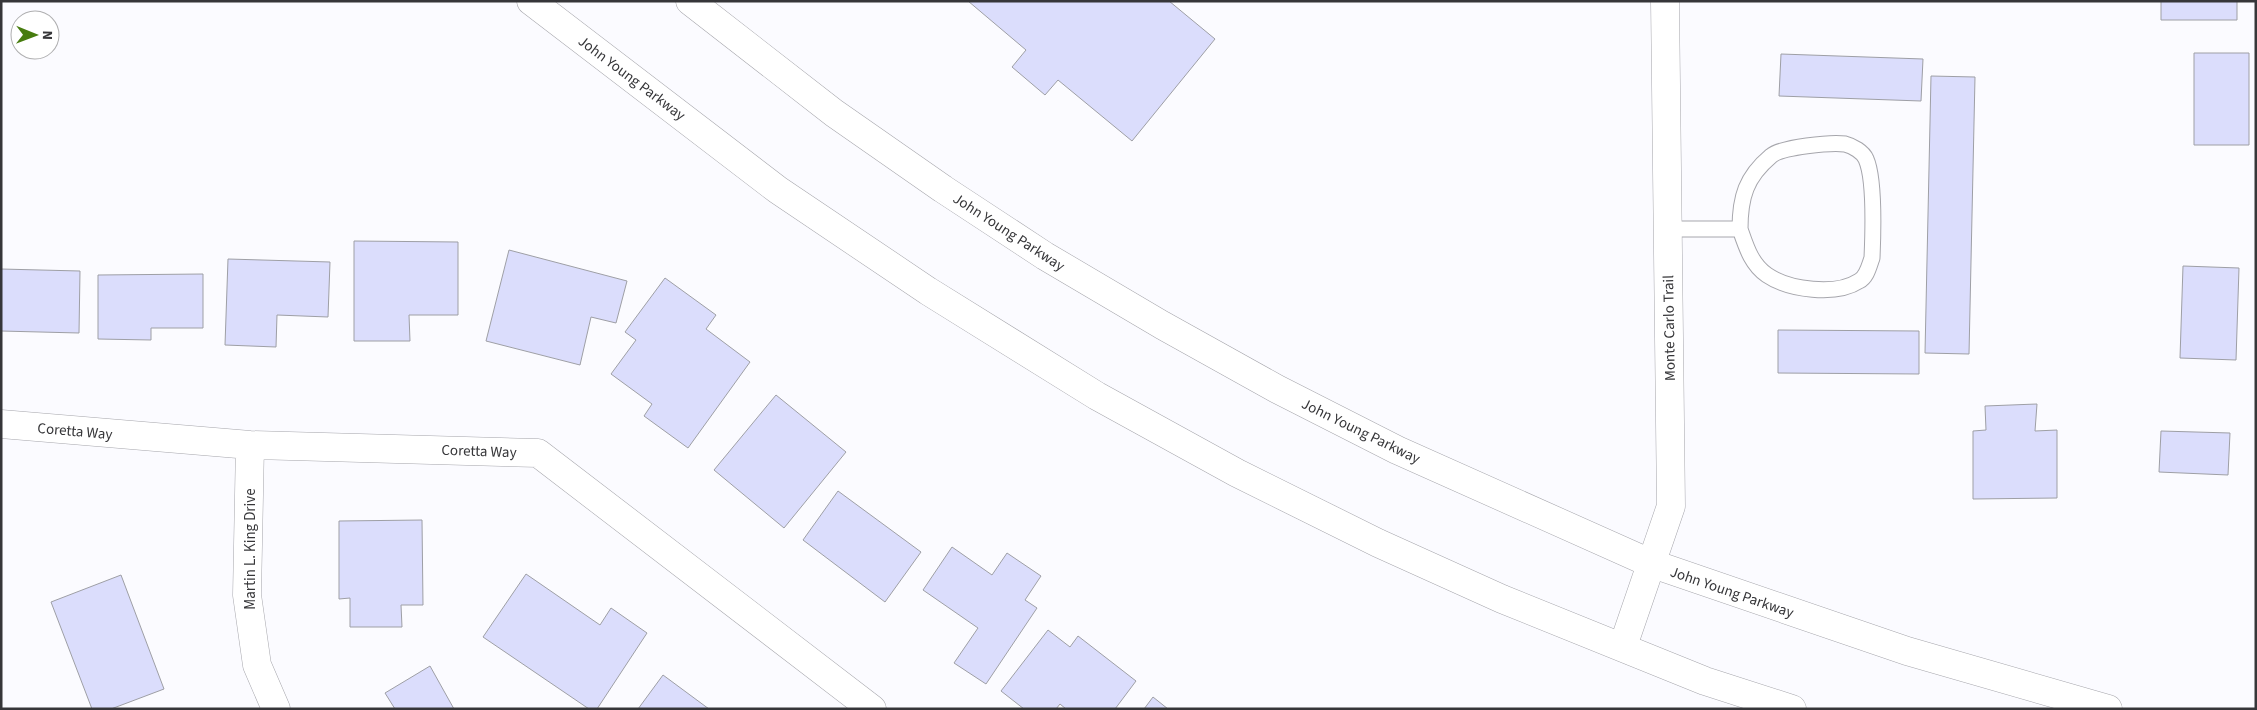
<svg xmlns="http://www.w3.org/2000/svg" width="2257" height="710" viewBox="0 0 2257 710" font-family="'Source Sans 3',sans-serif">
<rect width="100%" height="100%" fill="#fbfbff"/>
<path fill="#dbddfc" stroke="#9e9fa5" d="M 968,1 L 1169,1 L 1215,39 L 1132,141 L 1058,80 L 1045,95 L 1012,67 L 1026,50 Z
M 2161,1 L 2237,1 L 2237,20 L 2161,20 Z
M 2194,53 L 2249,53 L 2249,145 L 2194,145 Z
M 1781,54 L 1923,59 L 1921,101 L 1779,96 Z
M 1931,76 L 1975,77 L 1969,354 L 1925,353 Z
M 354,241 L 458,242 L 458,315 L 409,315 L 410,341 L 354,341 Z
M 509,250 L 627,281 L 616,323 L 591,317 L 580,365 L 486,341 Z
M 228,259 L 330,262 L 328,317 L 277,315 L 276,347 L 225,345 Z
M 2183,266 L 2239,268 L 2236,360 L 2180,358 Z
M 1,269 L 80,271 L 79,333 L 1,331 Z
M 203,274 L 203,328 L 151,328 L 151,340 L 98,339 L 98,275 Z
M 665,278 L 716,315 L 706,329 L 750,362 L 688,448 L 644,416 L 652,404 L 611,374 L 636,340 L 625,332 Z
M 1778,330 L 1919,331 L 1919,374 L 1778,373 Z
M 776,395 L 846,452 L 784,528 L 714,470 Z
M 2037,404 L 2035,431 L 2057,430 L 2057,498 L 1973,499 L 1973,431 L 1986,430 L 1985,406 Z
M 2161,431 L 2230,433 L 2228,475 L 2159,472 Z
M 838,491 L 921,552 L 885,602 L 803,540 Z
M 422,520 L 423,605 L 401,605 L 402,627 L 350,627 L 350,598 L 339,599 L 339,521 Z
M 952,547 L 992,575 L 1007,553 L 1041,576 L 1025,600 L 1037,608 L 986,684 L 954,663 L 978,628 L 923,590 Z
M 526,574 L 600,625 L 611,608 L 647,633 L 597,709 L 589,709 L 483,637 Z
M 121,575 L 164,689 L 111,709 L 92,709 L 51,602 Z
M 1048,630 L 1070,647 L 1078,636 L 1136,681 L 1115,709 L 1066,709 L 1060,704 L 1056,709 L 1024,709 L 1001,691 Z
M 430,666 L 454,709 L 395,709 L 385,693 Z
M 663,675 L 709,709 L 638,709 Z
M 1153,697 L 1168,709 L 1144,709 Z"/>
<g fill="none" stroke-linecap="round" stroke-linejoin="round">
<g stroke="#a6a6ac" stroke-width="17">
<path id="service" d="M 1668,229 L 1740,229 C 1746,246 1751,264 1767,275 C 1789,290 1836,296 1859,281 C 1867,277 1869,266 1872,258 C 1873,235 1875,179 1866,159 C 1863,152 1853,146 1845,144 C 1832,142 1781,147 1771,156 C 1746,177 1740,197 1740,229"/>
</g>
<g stroke="#a6a6ac" stroke-width="29">
<path id="minor" d="M 1,424 L 250,445 L 538,453 L 872,709
M 250,445 L 247,595 L 257,665 L 276,709
M 1623,646 L 1671,506 L 1665,1"/>
</g>
<g stroke="#a6a6ac" stroke-width="29">
<path id="primary" d="M 531,1 L 778,190 L 928,291 L 1097,396 L 1237,473 L 1378,543 L 1502,599 L 1705,681 L 1792,709
M 690,1 L 834,113 L 943,189 L 1045,256 L 1162,325 L 1277,389 L 1397,450 L 1650,563 L 1907,651 L 2108,709"/>
</g>
<use href="#service" stroke="#fff" stroke-width="15"/>
<use href="#minor" stroke="#fff" stroke-width="28"/>
<use href="#primary" stroke="#fff" stroke-width="28"/>
</g>
<g text-anchor="middle" stroke-width="4" stroke-linejoin="round" paint-order="stroke">
<g font-size="15" fill="#363639" stroke="#fff">
<text transform="translate(632 78) rotate(37)" y="5">John Young Parkway</text>
<text transform="translate(1009 232) rotate(33)" y="5">John Young Parkway</text>
<text transform="translate(1669 328) rotate(-91)" y="5">Monte Carlo Trail</text>
<text transform="translate(75 431) rotate(5)" y="5">Coretta Way</text>
<text transform="translate(1361 431) rotate(26)" y="5">John Young Parkway</text>
<text transform="translate(479 451) rotate(2)" y="5">Coretta Way</text>
<text transform="translate(250 549) rotate(-90)" y="5">Martin L. King Drive</text>
<text transform="translate(1732 592) rotate(19)" y="5">John Young Parkway</text>
</g>
</g>
<rect width="2257" height="710" fill="none" stroke="#363639" stroke-width="5"/>
<g transform="translate(35 35) rotate(91)"><circle r="24" fill="#ffffff" stroke="#afafb0"/>
<path d="M0-4L9 19L0 12L-9 19Z" fill="#477c0f"/>
<text y="-8" font-size="14" font-weight="bold" text-anchor="middle" fill="#363639">N</text>
</g>
</svg>
